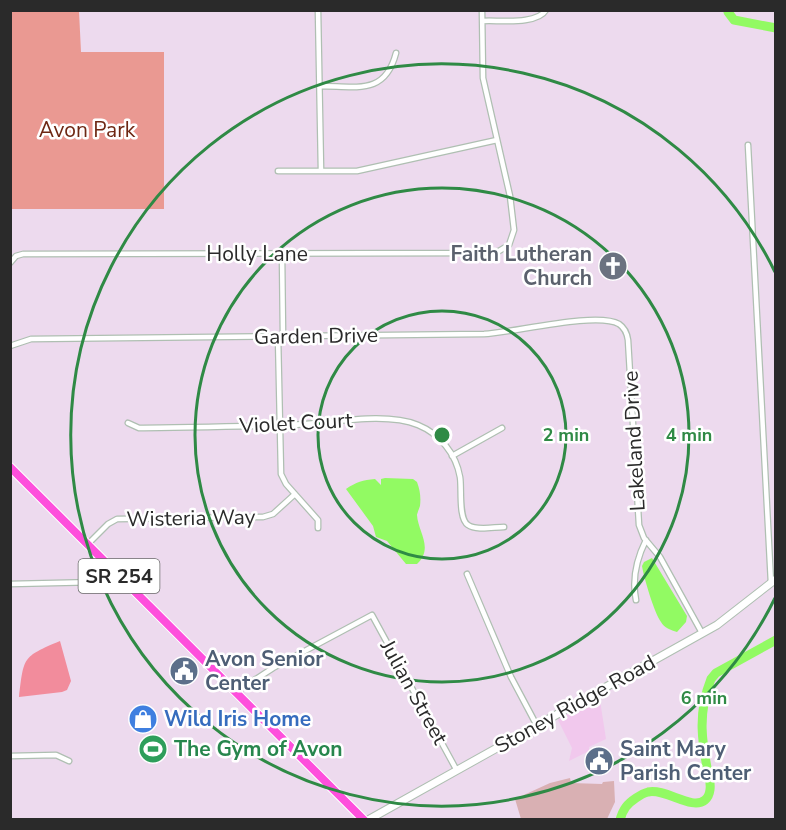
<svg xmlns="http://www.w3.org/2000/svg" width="786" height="830" viewBox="0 0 786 830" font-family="'Nunito Sans',sans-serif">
<rect width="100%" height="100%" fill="#eddaee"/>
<path fill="#f1c8ed" d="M 599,694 L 606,739 L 589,747 L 589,751 L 569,761 L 572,748 L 556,716 Z"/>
<path fill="#ea9992" d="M 11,11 L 79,11 L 81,52 L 164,52 L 164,209 L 11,209 Z"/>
<path fill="#d9b0b3" d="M 570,778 L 571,783 L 602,784 L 603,782 L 614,781 L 615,802 L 607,819 L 521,819 L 515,799 L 550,783 Z"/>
<path fill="#f28c9c" d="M 60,641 L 71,681 L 67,690 L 62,692 L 19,697 C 24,657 22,657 60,641 Z"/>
<path fill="#92fa63" d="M 385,478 L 413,479 L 417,482 C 420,490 421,497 420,506 C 420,506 417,514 417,515 C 418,532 434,548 417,564 L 406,564 L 387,541 L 376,537 L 373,526 L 346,489 C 356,482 363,480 375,479 L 381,485 L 381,479 Z
M 652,558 L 687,616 L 686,622 L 677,632 C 671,630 664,628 661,622 C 654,612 644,578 642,566 L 644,562 Z"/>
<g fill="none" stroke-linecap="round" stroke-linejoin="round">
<path stroke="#92fa63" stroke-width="9" d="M 729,10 L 728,12 L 734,20 L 776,28
M 620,820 C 623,809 627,804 636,798 C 639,796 644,793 648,792 C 666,788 692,811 705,800 C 711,795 711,785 709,778 C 702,743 697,714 711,679 L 716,673 L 776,640"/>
<g stroke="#afbfb2" stroke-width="7">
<path id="street" d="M 318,10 L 321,171
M 483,21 C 499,20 537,25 546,10
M 319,86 C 356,86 385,96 396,53
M 748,145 L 771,583
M 278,171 L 357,171 L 497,140
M 282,254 L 283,336
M 10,263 L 16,256 L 23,254 L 490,253 L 499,251 L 509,245 L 514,230 L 510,196 L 483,78 L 482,10
M 278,336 L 281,474 L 286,484 L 318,520 L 318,528
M 10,346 L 31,339 L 484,334 C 512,333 597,311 619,324 C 625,328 627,333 628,340 L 639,525 L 644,538 L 660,557 L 702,633
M 128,423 L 139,428 C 190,427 240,427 291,425 C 328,424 384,411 418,425 C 440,434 456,454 460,477 C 462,488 458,519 468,525 C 476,531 494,527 504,527
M 452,456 L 502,428
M 88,544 L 108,524 L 117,519 L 263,517 L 273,514 L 295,494
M 467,574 L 511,677 L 536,724
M 10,584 L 98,582 L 114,571
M 636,600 C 632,580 637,558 646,540
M 236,692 L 273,668 L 372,615 L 456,769
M 10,756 L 56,755 L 69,761"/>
</g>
<g stroke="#afbfb2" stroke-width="9">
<path id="secondary" d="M 368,820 L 717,625 L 776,579"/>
</g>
<g stroke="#fff" stroke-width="10">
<path id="primary" d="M 10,467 L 364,820"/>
</g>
<use href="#street" stroke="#fff" stroke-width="4.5"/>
<use href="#secondary" stroke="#fff" stroke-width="7"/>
<use href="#primary" stroke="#fe4fdc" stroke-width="8"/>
</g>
<g fill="none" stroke="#2f8a45" stroke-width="3">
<circle cx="442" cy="435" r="124"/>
<circle cx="442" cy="435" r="247"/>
<path d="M775 598A371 371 0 1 1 775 272"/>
</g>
<defs>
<g id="church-disc" transform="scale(1.5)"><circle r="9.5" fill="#6b7280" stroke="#fff"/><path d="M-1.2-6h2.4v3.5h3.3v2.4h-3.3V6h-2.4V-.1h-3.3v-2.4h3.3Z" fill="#fff"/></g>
<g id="civic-disc" transform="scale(1.5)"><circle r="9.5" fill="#5c6f8a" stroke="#fff"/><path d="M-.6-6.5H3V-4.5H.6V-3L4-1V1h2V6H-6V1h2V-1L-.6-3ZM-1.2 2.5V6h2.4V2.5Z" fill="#fff"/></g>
<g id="shop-disc" transform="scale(1.5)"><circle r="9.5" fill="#3f7fe0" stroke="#fff"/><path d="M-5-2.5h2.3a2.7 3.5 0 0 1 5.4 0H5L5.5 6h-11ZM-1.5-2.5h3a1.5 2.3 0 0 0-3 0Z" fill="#fff"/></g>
<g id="stadium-disc" transform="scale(1.5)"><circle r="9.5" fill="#2e9e5b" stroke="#fff"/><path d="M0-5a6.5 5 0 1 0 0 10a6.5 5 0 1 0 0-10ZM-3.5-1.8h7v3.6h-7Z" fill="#fff"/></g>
</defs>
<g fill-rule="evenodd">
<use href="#church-disc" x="613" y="266"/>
<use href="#civic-disc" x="184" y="671"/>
<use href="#shop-disc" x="143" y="719"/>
<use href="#stadium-disc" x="153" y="749"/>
<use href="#civic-disc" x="599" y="761"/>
</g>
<g text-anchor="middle" stroke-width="5" stroke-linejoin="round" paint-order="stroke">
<rect fill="#fff" stroke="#6a6a6a" stroke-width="1.5" x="78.5" y="559" width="81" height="34" rx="4.5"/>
<g font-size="20" font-weight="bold" fill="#2a2a2a">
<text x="119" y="583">SR 254</text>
</g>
<g font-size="21" fill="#6e2713" stroke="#fff">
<text x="87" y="137">Avon Park</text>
</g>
<g font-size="21" fill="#2a2a2a" stroke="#fff">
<text x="257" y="261">Holly Lane</text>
<text transform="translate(316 336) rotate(-1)" y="7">Garden Drive</text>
<text transform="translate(296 423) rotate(-3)" y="7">Violet Court</text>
<text transform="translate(634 441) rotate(-93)" y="7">Lakeland Drive</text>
<text transform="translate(191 518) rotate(-1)" y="7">Wisteria Way</text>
<text transform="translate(414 692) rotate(61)" y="7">Julian Street</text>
<text transform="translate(575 704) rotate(-29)" y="7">Stoney Ridge Road</text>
</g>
<g font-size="21" font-weight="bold" fill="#5b616d" stroke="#fff" text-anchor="end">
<text x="592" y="261">Faith Lutheran<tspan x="592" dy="24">Church</tspan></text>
</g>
<g font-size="21" font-weight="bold" fill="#4e5e75" stroke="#fff" text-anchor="start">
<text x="205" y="666">Avon Senior<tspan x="205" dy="24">Center</tspan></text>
<text x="620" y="756">Saint Mary<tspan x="620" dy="24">Parish Center</tspan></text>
</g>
<g font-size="21" font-weight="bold" fill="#366cbe" stroke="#fff" text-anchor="start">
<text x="164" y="726">Wild Iris Home</text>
</g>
<g font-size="21" font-weight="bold" fill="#27864d" stroke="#fff" text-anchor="start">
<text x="174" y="756">The Gym of Avon</text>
</g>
</g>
<circle cx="442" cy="435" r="9" fill="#2f8a45" stroke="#fff" stroke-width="3"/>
<g font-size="18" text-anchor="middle" font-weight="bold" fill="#2f8a45" stroke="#fff" stroke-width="5" stroke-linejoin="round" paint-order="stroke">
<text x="566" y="441">2 min</text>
<text x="689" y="441">4 min</text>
<text x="704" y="704">6 min</text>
</g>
<rect width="786" height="830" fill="none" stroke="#2a2a2a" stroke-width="24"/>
</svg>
